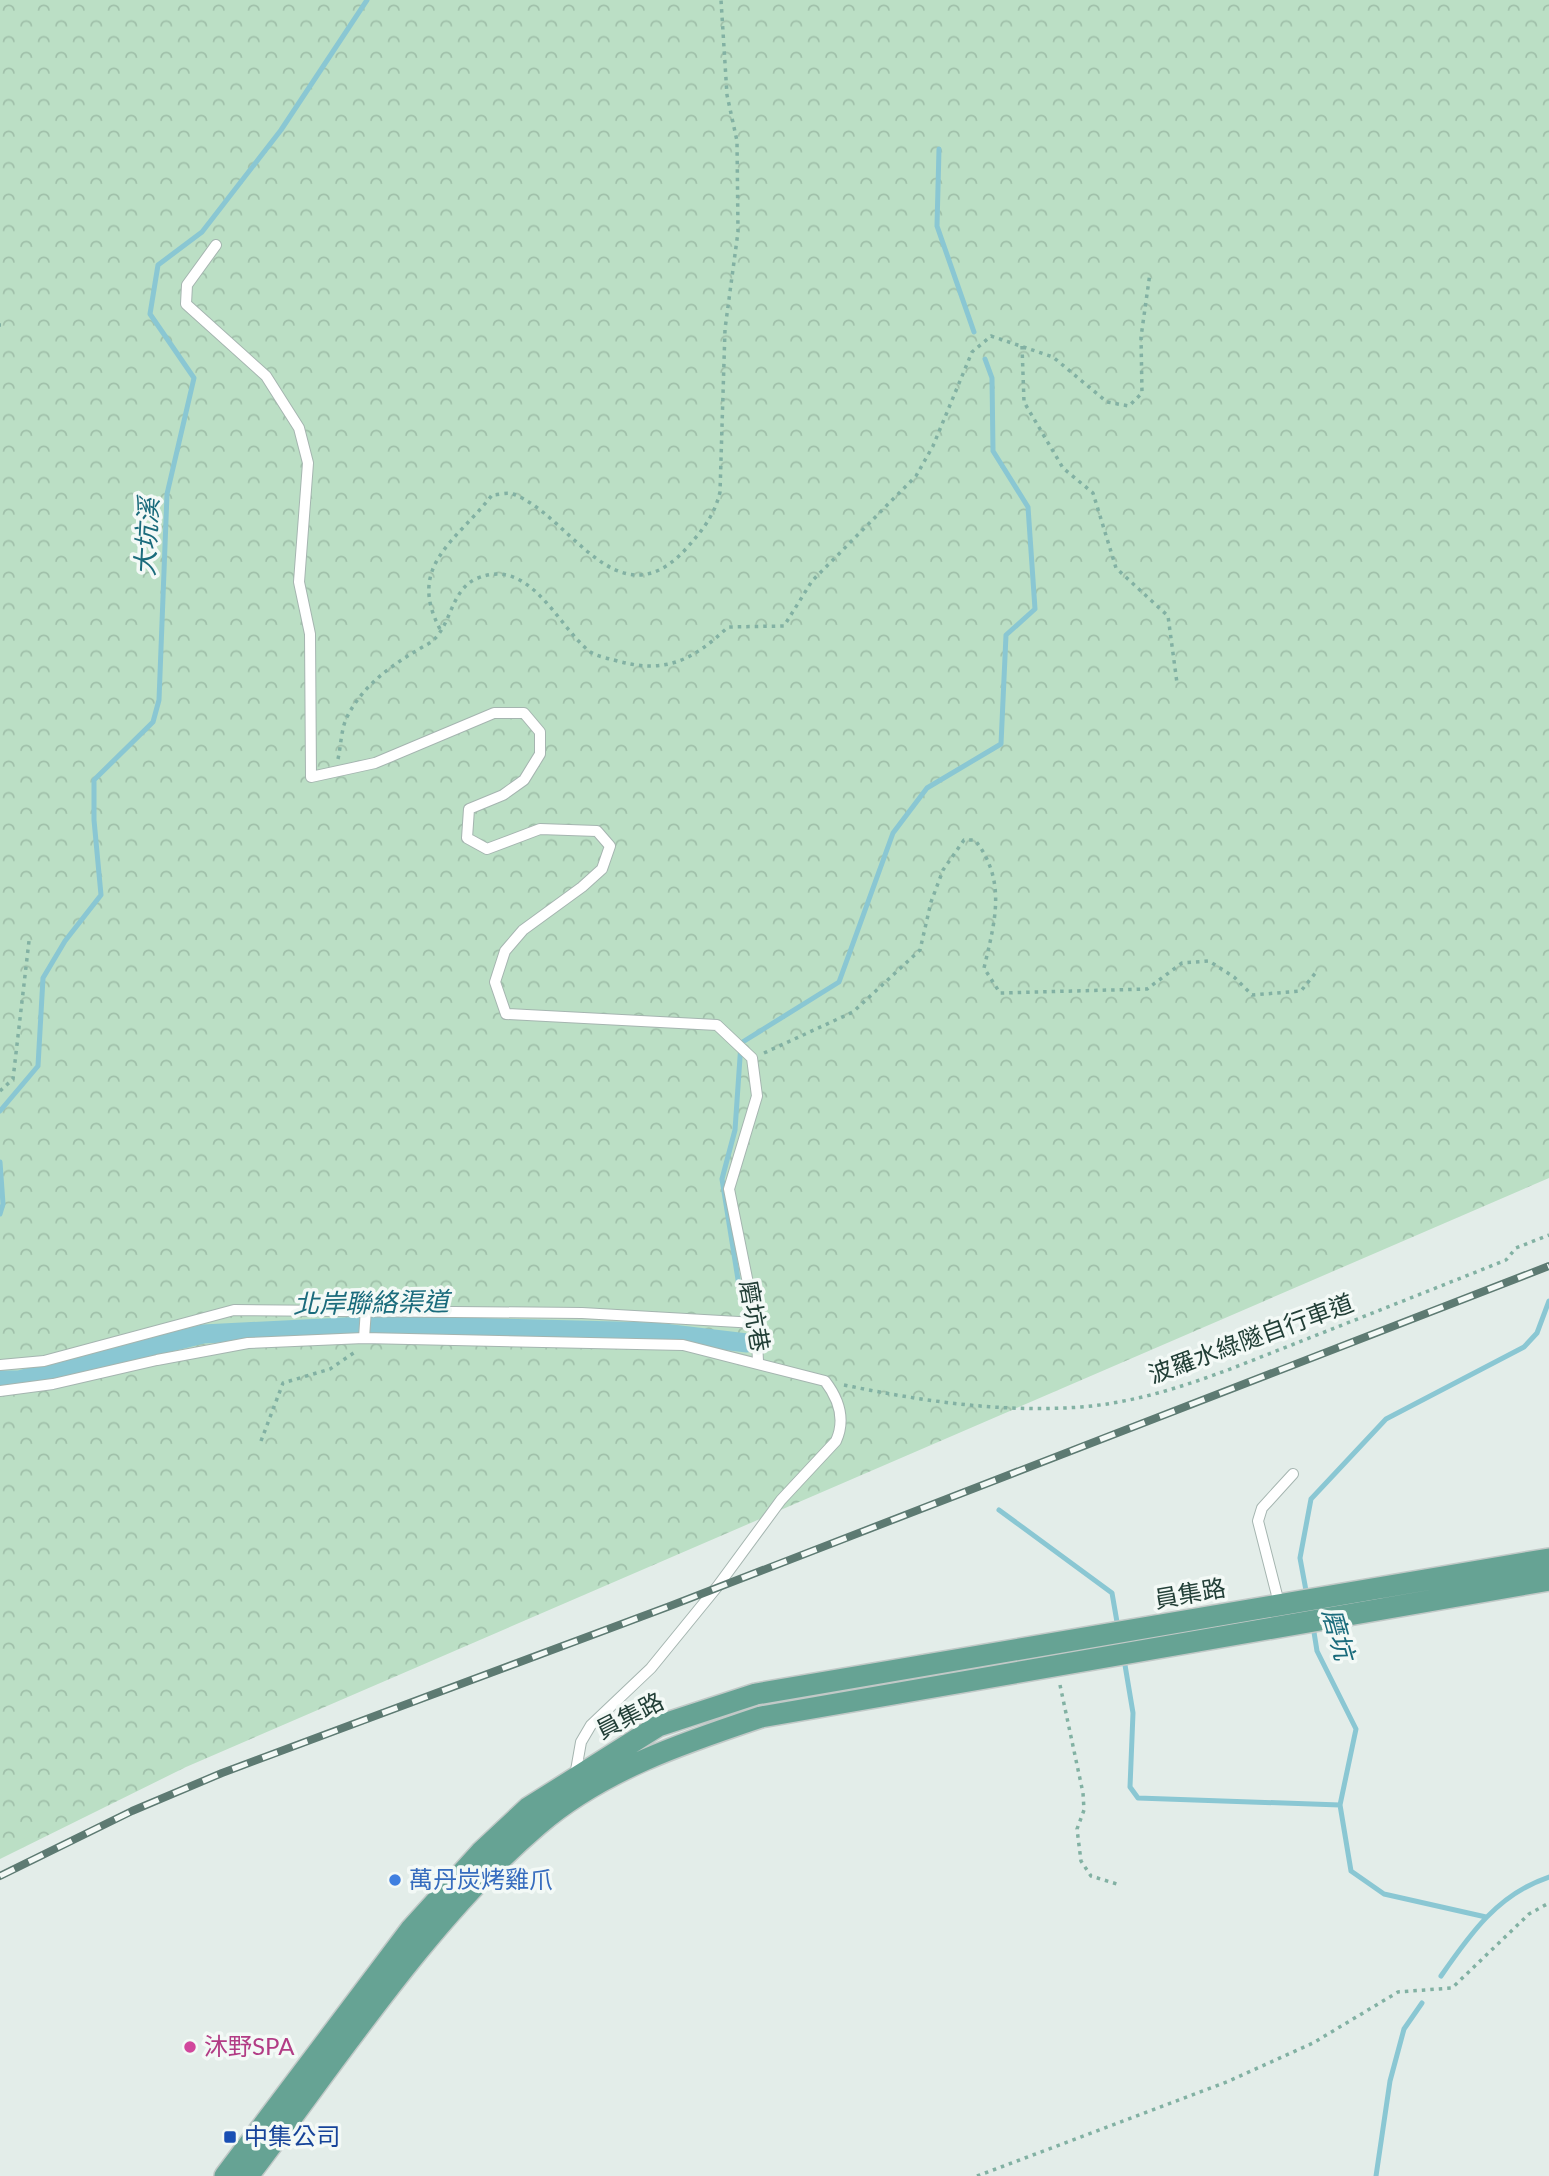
<svg xmlns="http://www.w3.org/2000/svg" width="1549" height="2176" viewBox="0 0 1549 2176" font-family="Lato,'Noto Sans TC',sans-serif">
<defs>
<pattern id="forest-crowns" width="20" height="18" patternUnits="userSpaceOnUse" patternTransform="scale(1.75)"><rect width="20" height="18" fill="#bbdfc5"/><path d="M2 6a3 3 0 1 1 6 0M12 15a3 3 0 1 1 6 0" fill="none" stroke="#a0c0aa"/></pattern>
</defs>
<rect width="100%" height="100%" fill="#e3ede9"/>
<path fill="url(#forest-crowns)" d="M 0,0 L 1549,0 L 1549,1178 L 186,1767 L 0,1859 Z"/>
<g fill="none" stroke-linecap="round" stroke-linejoin="round">
<path stroke="#8ac7d3" stroke-width="5" d="M 939,149 L 937,226 L 974,332
M 0,1111 L 38,1066 L 43,978 L 65,941 L 101,895 L 94,820 L 94,780 L 153,722 L 159,700 L 167,494 L 194,378 L 150,314 L 158,265 L 202,232 L 281,130 L 367,0
M 0,1162 L 3,1204 L 0,1214
M 740,1292 L 722,1179 L 735,1130 L 741,1043 L 839,982 L 893,833 L 927,788 L 1001,744 L 1006,635 L 1035,609 L 1028,507 L 993,451 L 992,378 L 985,359
M 999,1510 L 1112,1593 L 1117,1622
M 1307,1596 L 1300,1558 L 1311,1499 L 1386,1419 L 1524,1347 L 1537,1333 L 1549,1301
M 1313,1626 L 1317,1651 L 1356,1729 L 1340,1805 L 1351,1871 L 1384,1894 L 1486,1917
M 1125,1665 L 1133,1713 L 1130,1787 L 1138,1798 L 1340,1805
M 1441,1976 C 1470,1934 1498,1894 1549,1877
M 1376,2176 L 1390,2081 L 1404,2029 L 1422,2003"/>
<path stroke="#8ac7d3" stroke-width="19" d="M 0,1380 L 19,1380 L 203,1334 L 383,1325 L 655,1332 L 747,1343"/>
<g stroke="#a5b5b0" stroke-width="12">
<path id="service" d="M 216,245 L 187,285 L 186,304 L 266,376 L 299,428 L 308,463 L 299,582 L 310,634 L 311,777 L 375,763 L 494,713 L 524,713 L 540,732 L 540,754 L 524,780 L 503,795 L 469,809 L 467,838 L 487,849 L 540,829 L 597,831 L 610,846 L 602,869 L 582,887 L 523,930 L 505,951 L 495,982 L 506,1014 L 717,1025 L 752,1058 L 757,1096 L 729,1189 L 756,1323 L 758,1361
M 364,1338 L 366,1309
M 0,1365 L 44,1361 L 234,1310 L 582,1313 L 756,1323
M 0,1391 L 53,1384 L 157,1360 L 248,1343 L 364,1338 L 683,1345 L 825,1381 C 838,1398 846,1419 836,1441 L 781,1500 L 717,1587 L 651,1668 L 591,1725 L 581,1742 L 575,1776
M 1280,1607 L 1258,1521 L 1262,1508 L 1293,1474"/>
</g>
<g stroke="#c1c9c7" stroke-width="24">
<path id="primary" d="M 225,2176 L 411,1929 L 481,1852 L 528,1808 L 658,1726 L 756,1694 L 1549,1559
M 248,2176 C 336,2061 429,1918 538,1825 C 602,1770 683,1743 761,1717 L 1549,1580"/>
</g>
<path stroke="#82b1a3" stroke-width="3.5" stroke-dasharray="3.5 5" stroke-linecap="butt" d="M 0,325 L 1,325
M 1022,346 L 1024,402 L 1063,468 L 1093,493 L 1116,568 L 1168,616 L 1177,683
M 440,629 C 406,565 457,541 492,495 C 498,495 507,492 513,494 C 570,515 616,622 684,551 C 701,532 714,517 720,492 L 725,329 L 738,232 L 737,141 L 727,95 L 721,0
M 338,759 C 341,746 341,729 347,717 C 364,683 396,662 428,644 C 452,630 449,589 478,578 C 530,557 557,625 589,651 C 596,656 606,658 614,660 C 664,675 692,661 728,627 L 784,626 L 812,581 L 916,476 L 933,446 L 972,352 L 991,336 L 1053,357 L 1107,402 L 1129,406 L 1142,393 L 1141,337 L 1150,273
M 764,1053 L 853,1012 L 920,950 L 931,902 L 943,870 L 964,840 L 975,840 C 1007,881 995,921 984,968 L 1000,993 L 1147,989 L 1182,963 L 1209,961 L 1234,977 L 1252,995 L 1301,991 L 1317,971
M 0,1091 L 13,1079 L 29,941
M 844,1385 C 922,1401 1001,1413 1081,1407 C 1156,1401 1225,1371 1294,1344 C 1365,1316 1436,1288 1506,1260 L 1516,1248 L 1549,1235
M 261,1441 L 283,1383 L 330,1369 L 355,1352
M 1060,1685 L 1083,1793 L 1084,1810 L 1077,1829 L 1081,1861 L 1091,1876 L 1117,1884
M 977,2176 L 1229,2081 L 1313,2043 L 1398,1992 L 1452,1988 L 1529,1914 L 1549,1903"/>
<use href="#service" stroke="#fff" stroke-width="10"/>
<use href="#primary" stroke="#66a394" stroke-width="21"/>
<g stroke="#5d7a72" stroke-width="8">
<path id="rail" d="M 0,1876 L 132,1811 L 222,1773 L 670,1606 L 1549,1266"/>
</g>
<use href="#rail" stroke="#f3f9f6" stroke-width="5" stroke-dasharray="16" stroke-linecap="butt"/>
</g>
<circle fill="#3f7fe0" stroke="#f3f9f6" stroke-width="2.5" cx="395" cy="1880" r="7"/>
<circle fill="#d1479c" stroke="#f3f9f6" stroke-width="2.5" cx="190" cy="2047" r="7"/>
<rect fill="#1a4fb4" stroke="#f3f9f6" stroke-width="2.5" x="223" y="2130" width="14" height="14" rx="3.5"/>
<g text-anchor="middle" stroke-width="7" stroke-linejoin="round" paint-order="stroke">
<g font-size="24" fill="#223f37" stroke="#f3f9f6">
<text transform="translate(754 1316) rotate(80)" y="8">磨坑巷</text>
<text transform="translate(1251 1339) rotate(-20)" y="8">波羅水綠隧自行車道</text>
<text transform="translate(1190 1594) rotate(-10)" y="8">員集路</text>
<text transform="translate(630 1716) rotate(-27)" y="8">員集路</text>
</g>
<g font-size="24" fill="#366cbe" stroke="#f3f9f6" text-anchor="start">
<text x="409" y="1888">萬丹炭烤雞爪</text>
</g>
<g font-size="24" fill="#b23c85" stroke="#f3f9f6" text-anchor="start">
<text x="204" y="2055">沐野SPA</text>
</g>
<g font-size="24" fill="#164399" stroke="#f3f9f6" text-anchor="start">
<text x="244" y="2145">中集公司</text>
</g>
<g font-size="26" font-style="italic" fill="#1a6b7c" stroke="#f3f9f6">
<text transform="translate(147 537) rotate(-87)" y="9">大坑溪</text>
<text transform="translate(371 1303) rotate(-1)" y="9">北岸聯絡渠道</text>
<text transform="translate(1338 1634) rotate(74)" y="9">磨坑</text>
</g>
</g>
</svg>
